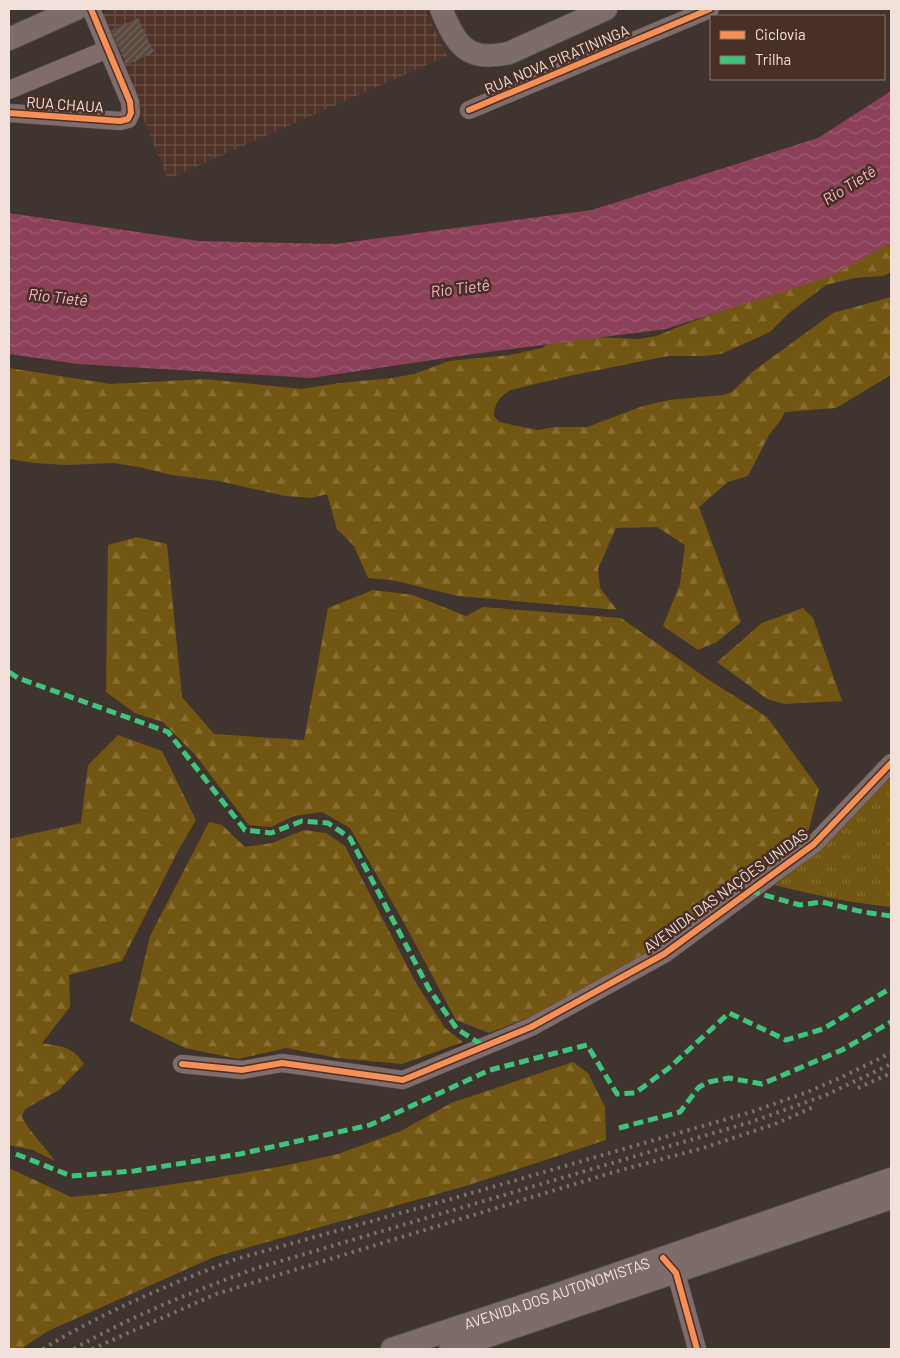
<svg xmlns="http://www.w3.org/2000/svg" width="900" height="1358" viewBox="0 0 900 1358" font-family="Barlow,sans-serif">
<defs>
<pattern id="industrial-grid" width="8" height="8" patternUnits="userSpaceOnUse" patternTransform="scale(1.25)"><rect width="8" height="8" fill="#503328"/><path d="M0 4h8M4 0v8" fill="none" stroke="#6a5047"/></pattern>
<pattern id="grass-tufts" width="24" height="20" patternUnits="userSpaceOnUse" patternTransform="scale(1.25)"><rect width="24" height="20" fill="#735611"/><path d="M3 7l-1-3M5 7V3M7 7l1-3M15 17l-1-3M17 17v-4M19 17l1-3" fill="none" stroke="#876e33"/></pattern>
<pattern id="forest-firs" width="22" height="20" patternUnits="userSpaceOnUse" patternTransform="scale(1.25)"><rect width="22" height="20" fill="#735611"/><path d="M5 1l3.5 6h-7zM16 11l3.5 6h-7z" fill="#876e33"/></pattern>
<pattern id="water-waves" width="16" height="10" patternUnits="userSpaceOnUse" patternTransform="scale(1.25)"><rect width="16" height="10" fill="#8c4159"/><path d="M0 5q4-4 8 0t8 0" fill="none" stroke="#9d5c70"/></pattern>
<pattern id="building-hatch" width="6" height="6" patternUnits="userSpaceOnUse" patternTransform="scale(1.25)"><rect width="6" height="6" fill="#5a4b3f"/><path d="M-1 1l2-2M0 6l6-6M5 7l2-2" fill="none" stroke="#72655a"/></pattern>
</defs>
<rect width="100%" height="100%" fill="#40342e"/>
<path fill="url(#industrial-grid)" d="M 117,9 L 425,9 L 447,56 L 168,179 L 101,15 Z"/>
<path fill="url(#grass-tufts)" d="M 891,777 L 891,907 C 852,903 813,895 775,885 L 817,852 Z"/>
<path fill="url(#forest-firs)" d="M 891,236 L 891,272 L 883,276 L 854,278 L 826,285 L 789,313 L 770,332 L 721,354 L 704,356 L 668,356 L 569,376 L 511,390 C 500,396 494,404 494,416 L 499,422 L 537,430 L 556,427 L 587,427 L 643,406 L 669,400 L 723,395 L 732,392 L 752,372 L 833,313 L 891,297 L 891,375 L 836,408 L 785,412 L 780,421 L 769,435 L 748,476 L 728,482 L 699,507 L 741,622 L 717,642 L 698,650 L 663,626 L 680,584 L 685,545 L 657,527 L 616,528 L 598,569 L 600,588 L 617,610 L 458,596 L 392,580 L 368,578 L 354,546 L 337,529 L 327,494 L 312,498 L 285,496 L 219,481 L 172,475 L 139,467 L 114,463 L 65,465 L 34,463 L 9,459 L 9,368 L 111,384 L 205,379 L 301,389 L 340,383 L 392,378 L 414,374 L 449,361 L 510,355 L 542,348 L 552,342 L 591,337 L 638,339 L 657,336 L 678,327 L 719,312 Z
M 137,537 L 167,544 L 182,697 L 214,734 L 304,740 L 328,608 L 373,590 L 413,595 L 466,616 L 483,607 L 621,618 L 706,678 L 767,717 L 819,789 L 809,829 L 789,849 L 715,892 L 719,905 L 669,944 L 602,978 L 555,1007 L 489,1033 L 456,1020 L 403,921 L 350,828 L 322,812 L 294,816 L 271,827 L 249,825 L 196,756 L 163,722 L 135,713 L 106,692 L 108,545 Z
M 803,608 L 813,618 L 842,701 L 784,704 L 767,699 L 717,662 L 762,623 Z
M 118,735 L 162,751 L 196,820 L 179,849 L 122,961 L 69,975 L 70,1007 L 42,1043 C 61,1047 72,1045 84,1064 L 59,1090 L 25,1109 L 22,1117 C 29,1132 45,1146 55,1161 L 33,1150 L 9,1145 L 9,839 L 81,823 L 88,765 Z
M 209,822 L 222,825 L 245,847 L 272,843 L 304,830 L 326,833 L 345,846 L 416,983 L 445,1028 L 463,1042 L 402,1064 L 337,1058 L 286,1048 L 238,1059 L 185,1048 L 130,1021 L 150,936 Z
M 573,1062 L 588,1073 L 605,1107 L 606,1140 L 469,1185 L 214,1257 L 48,1331 L 21,1349 L 9,1349 L 9,1168 L 71,1197 L 113,1193 L 201,1180 L 278,1167 L 338,1154 L 401,1131 L 451,1103 Z"/>
<path fill="url(#water-waves)" d="M 891,91 L 891,243 L 831,276 L 666,329 L 473,354 L 311,378 L 78,364 L 9,354 L 9,213 L 199,241 L 335,244 L 592,210 L 818,138 Z"/>
<path fill="url(#building-hatch)" d="M 138,18 L 154,52 L 127,65 L 111,31 Z"/>
<g fill="none" stroke-linecap="round" stroke-linejoin="round">
<g stroke="#5b514b" stroke-width="19">
<path id="minor" d="M 9,90 L 108,49
M 469,110 L 710,9
M 9,113 L 120,121 L 128,119 L 131,113 L 130,102 L 91,9
M 182,1064 L 242,1070 L 282,1063 L 403,1080 L 531,1027 L 664,954 L 814,844 L 891,763
M 668,1263 L 676,1273 L 697,1349"/>
</g>
<g stroke="#5b514b" stroke-width="24">
<g id="major">
<path d="M 441,9 C 456,44 466,63 509,53 L 606,9"/>
<path d="M 9,39 L 76,9"/>
<path id="s1" d="M 392,1349 L 550,1297 L 891,1179"/>
<path d="M 450,1349 L 891,1198"/>
</g>
</g>
<use href="#minor" stroke="#806c6a" stroke-width="18"/>
<use href="#major" stroke="#7c6d6a" stroke-width="22"/>
<path stroke="#7c6e6a" stroke-width="4" stroke-dasharray="2.5 5" stroke-linecap="butt" d="M 858,1088 L 891,1073
M 43,1349 C 103,1312 170,1284 236,1259 L 451,1199 L 751,1112 L 805,1093 L 840,1078 L 891,1053
M 74,1349 C 131,1316 192,1292 254,1269 L 751,1122 L 826,1095 L 891,1064
M 92,1349 L 216,1294 L 614,1172 L 703,1148 L 775,1124 L 816,1106"/>
<path stroke="#40c37c" stroke-width="5" stroke-dasharray="10 5" stroke-linecap="butt" d="M 9,672 L 18,678 L 168,732 L 245,830 L 271,833 L 302,821 L 328,823 L 350,838 L 429,989 L 457,1029 L 484,1046
M 750,891 L 800,905 L 822,902 L 863,912 L 891,916
M 619,1128 L 680,1112 L 699,1087 L 709,1082 L 729,1078 L 762,1084 L 842,1050 L 891,1022
M 16,1154 L 71,1176 L 134,1171 L 240,1154 L 370,1125 L 490,1070 L 587,1045 L 617,1094 L 635,1093 L 669,1068 L 729,1013 L 786,1040 L 823,1029 L 891,988"/>
<g stroke="#483026" stroke-width="9">
<path id="cycleway" d="M 469,110 L 710,9
M 9,113 L 120,121 L 128,119 L 131,113 L 130,102 L 91,9
M 182,1064 L 242,1070 L 282,1063 L 403,1080 L 531,1027 L 664,954 L 814,844 L 891,763
M 663,1258 L 676,1273 L 697,1349"/>
</g>
<use href="#cycleway" stroke="#f78f57" stroke-width="6"/>
</g>
<g text-anchor="middle" stroke-width="5" stroke-linejoin="round" paint-order="stroke">
<g font-size="15" fill="#f1e1db" stroke="#483026">
<text transform="translate(557 60) rotate(-23)" y="5">RUA NOVA PIRATININGA</text>
<text transform="translate(65 105) rotate(4)" y="5">RUA CHAUA</text>
<text transform="translate(726 891) rotate(-36)" y="5">AVENIDA DAS NAÇÕES UNIDAS</text>
<text dy="5" stroke="none"><textPath href="#s1" startOffset="174">AVENIDA DOS AUTONOMISTAS</textPath></text>
</g>
<g font-size="16" font-style="italic" fill="#fdb6c9" stroke="#483026">
<text transform="translate(849 185) rotate(-32)" y="6">Rio Tietê</text>
<text transform="translate(460 288) rotate(-7)" y="6">Rio Tietê</text>
<text transform="translate(58 297) rotate(6)" y="6">Rio Tietê</text>
</g>
</g>
<rect width="900" height="1358" fill="none" stroke="#f1e1db" stroke-width="20"/>
<rect x="710" y="15" width="175" height="65" fill="#483026" stroke="#8c776e"/>
<rect x="720" y="31" width="25" height="8" fill="#f78f57" stroke="#8c776e"/>
<text x="755" y="40" font-size="15" fill="#f1e1db">Ciclovia</text>
<rect x="720" y="56" width="25" height="8" fill="#40c37c" stroke="#8c776e"/>
<text x="755" y="65" font-size="15" fill="#f1e1db">Trilha</text>
</svg>
